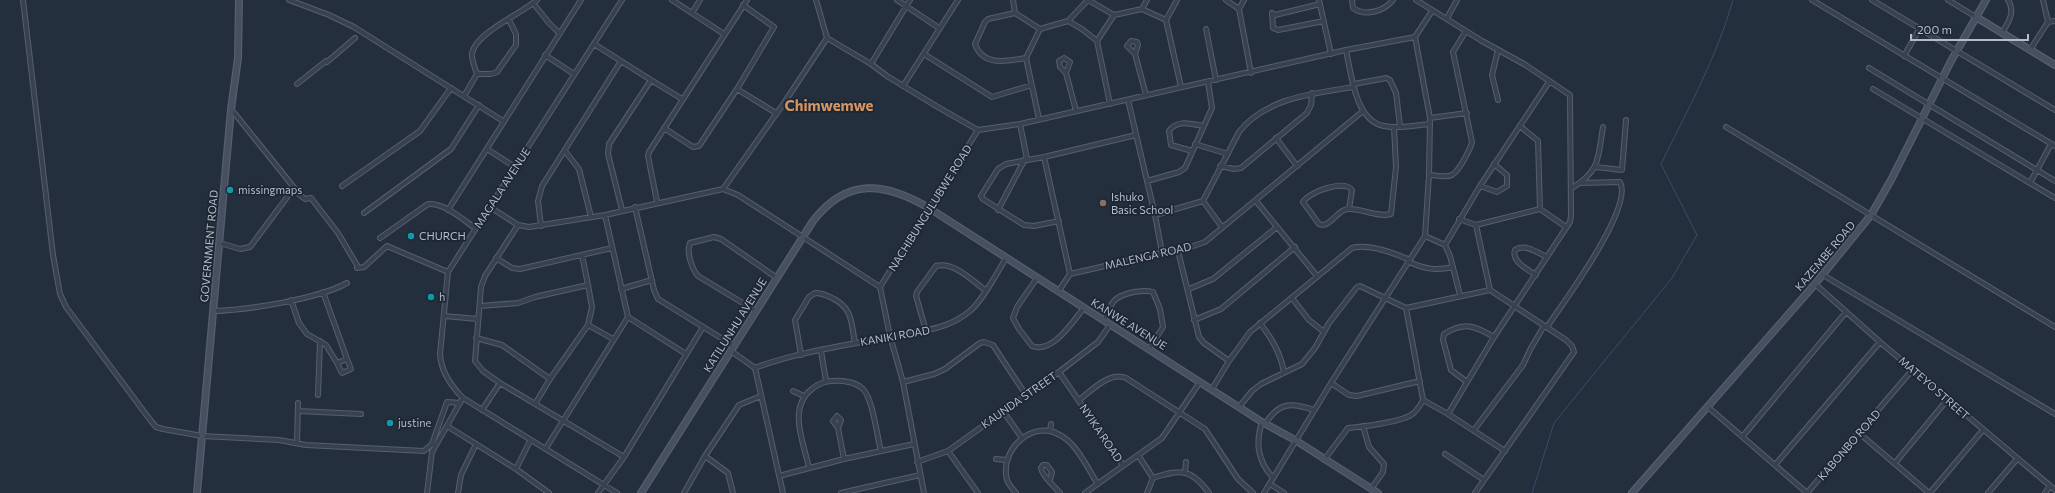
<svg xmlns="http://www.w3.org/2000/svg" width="2055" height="493" viewBox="0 0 2055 493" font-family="Commissioner,sans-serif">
<rect width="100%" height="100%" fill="#242f3e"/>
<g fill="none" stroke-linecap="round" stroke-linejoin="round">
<path stroke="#394c67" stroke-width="1" d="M 1532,493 L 1554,423 L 1672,278 L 1697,235 L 1661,164 C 1687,111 1717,57 1733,0"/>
<g stroke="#565f6c" stroke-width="6">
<path id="street" d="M 23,0 L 53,255 L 60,294 L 66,307 L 151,421 L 156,427 L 163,429 L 202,436 L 279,440 L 306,445 L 424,451 L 432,444 L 447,402 L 460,403
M 289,0 L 329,15 L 354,27 L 503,121
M 672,0 L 724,34
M 816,0 L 827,38 L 871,64 L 887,76 L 936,106 L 978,130 L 1020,124 L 1346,50 L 1415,37 L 1430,118 L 1429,175 L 1425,236 L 1331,383 L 1264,493
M 897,0 L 939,28
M 1013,0 L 1015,13
M 1088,0 L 1114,15 L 1142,9 L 1166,20
M 1177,0 L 1166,20 L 1181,87
M 1226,0 L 1239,9
M 1244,0 L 1239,9 L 1251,73
M 1319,0 L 1331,54
M 1352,0 L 1353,8 C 1366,17 1384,11 1393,0
M 1812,0 L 2055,146
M 1872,0 L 2055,110
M 1948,0 L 1976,17
M 533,3 L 549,23 L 559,33
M 1320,4 L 1275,15 L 1272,13 L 1273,28 L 1278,30 L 1324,21
M 1142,9 L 1147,0
M 692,13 L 700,0
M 1447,18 L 1457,0
M 1068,21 L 1082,29 L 1097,41 L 1110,104
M 2048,22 L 2055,21
M 1206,29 L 1216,80
M 2002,33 C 2008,23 2016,12 2008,0
M 1415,37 L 1432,11
M 1097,41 L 1114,15
M 594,44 L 651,80
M 1346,50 C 1351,73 1355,121 1384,126 C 1398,129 1415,125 1430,124
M 1498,50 L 1492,75 L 1498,100
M 2030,50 L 2048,22 L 2043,0
M 924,54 L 992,97 L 1032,85
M 1135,54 L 1138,45 L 1137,42 L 1131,41 L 1127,46 L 1135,54 L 1146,95
M 545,55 L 574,74
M 1904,56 L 1920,28
M 1026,58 C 1007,61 983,67 975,44 L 985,22 L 988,19 L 1015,13 L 1040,29 L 1068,21 L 1088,0
M 327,62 L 355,38
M 871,64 L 910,0
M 1869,68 L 2055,181
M 1066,73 L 1070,62 L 1064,58 L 1059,61 L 1060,67 L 1066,73 L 1076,111
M 477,74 L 491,74 L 497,72 L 516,45 L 516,34 L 509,20
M 297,84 L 326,61
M 1354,84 L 1386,78 L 1390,80 L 1396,93 L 1400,126
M 903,86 L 958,0
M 737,89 L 776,113
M 1873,89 L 2055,198
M 464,96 L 477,74 C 475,68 471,59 472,53 C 477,32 521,14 537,0
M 1128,100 L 1155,215
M 231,109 L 300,195 L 305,199 L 311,198 L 338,233 L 357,265 L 357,268 L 364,267 L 387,246 L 448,272
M 1430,118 L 1467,113
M 1039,119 L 1026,58 L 1040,29
M 1020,124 L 1027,159
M 1520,126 L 1538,141 L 1540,209
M 1726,127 L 2055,327
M 664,128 L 693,147 L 699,146 L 737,89 L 774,27 L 743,5
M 1276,138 L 1297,166
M 1195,144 L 1228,154
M 487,149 L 515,167
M 565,151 L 579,169 L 591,217
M 1192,151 L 1171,145 L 1169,131 C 1177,119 1191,124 1203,126
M 1044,157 L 1070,274
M 1220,166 L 1234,169 L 1241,168 L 1307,113 L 1311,105 L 1312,93
M 1596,167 L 1622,170 L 1626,120
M 1429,175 C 1436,175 1446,178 1452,175 C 1459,171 1470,150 1472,142 L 1453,52 L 1466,31
M 1147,181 L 1179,172 L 1185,168 L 1212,108 L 1208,82
M 2030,183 L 2051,144
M 342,186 L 420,131 L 451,88
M 1480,186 L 1497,192 L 1507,186 L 1507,175 L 1494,164
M 1572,188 C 1601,171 1598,156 1603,127
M 723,189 L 784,103 L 827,38
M 1203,201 L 1222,227
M 1256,201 L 1317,276
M 657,202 L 648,156 L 649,152 L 747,0
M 490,207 L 518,225 L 529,227 L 605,215 L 723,189 L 738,195 L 880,287
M 635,207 L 654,290 L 658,299 L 734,346
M 1349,209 L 1352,190 C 1344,179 1309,192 1303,202 L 1319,224 C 1330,229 1336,210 1348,209 C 1362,208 1377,218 1391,214 L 1396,167 L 1394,127
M 448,210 L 581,0
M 622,210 L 608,154 L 609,144 L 651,80 L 682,99
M 998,210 L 1025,159
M 364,213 L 451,149 L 479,105
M 605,215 L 628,317 L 686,354
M 1459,219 L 1476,225 L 1540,209 L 1566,227
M 1059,221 L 1034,226 L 1024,225 L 983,199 L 981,196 L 998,169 L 1006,164 L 1044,157 L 1136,135
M 518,225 L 485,276 L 481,287 L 475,361 L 483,371 L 500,383 L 624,457
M 1476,225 L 1490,290
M 541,226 L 538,201 L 542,186 L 621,61
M 1425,236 L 1445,245 L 1480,186 L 1549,82
M 380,238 L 428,204 C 445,203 462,219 475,228
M 220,243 L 240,249 L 250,247 L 294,188
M 1445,245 L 1450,256 L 1460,295
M 1178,251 L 1199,337 L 1204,343 L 1229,361
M 1162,253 L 1155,215 L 1203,201 L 1239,132 C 1265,98 1315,93 1354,87
M 582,255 L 588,285
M 496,258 L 512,268 L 520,269 L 612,248
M 1409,262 C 1425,269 1436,271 1453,267
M 1536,275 C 1528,270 1511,261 1515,250 C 1525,243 1538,253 1547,257
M 1823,275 L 2055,414
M 1037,278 L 1017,307 L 1013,318 L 1019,329 L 1032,346 C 1053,354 1072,322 1084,308
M 1815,284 L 1880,342 L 2055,490
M 880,287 L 890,336 L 903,382 L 924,493
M 880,287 L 978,130
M 621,289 L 652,280
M 1189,289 L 1213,279 L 1277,227
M 323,292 L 347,359
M 1058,292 L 1070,274 L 1162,253 L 1178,251 L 1205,242 L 1363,111
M 1292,298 L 1309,320 L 1324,332
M 291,300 L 299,323 L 307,334 L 326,345 L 337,363 L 347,359 L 351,369 L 342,373 L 337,363
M 480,306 L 518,303 L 535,297 L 588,285 L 592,307 L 588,325 L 550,379 L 535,404
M 1406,308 L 1423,400
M 214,311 C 248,310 318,299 347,283
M 756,311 L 698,276 C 692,269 686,252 690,243 L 714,237 L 721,239 L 777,278
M 444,316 L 478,319
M 1194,320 L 1221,309 L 1295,247
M 1104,321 C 1111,303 1113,296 1134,292 C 1140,291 1147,290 1153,292 L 1160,309 L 1163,327 L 1149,349
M 1260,323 C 1272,339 1280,352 1284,372
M 588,325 L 613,339
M 1547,327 C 1563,303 1634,208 1620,182 L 1580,183
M 926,331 L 916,296 L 917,292 L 936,266 C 953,261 972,280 985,290
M 476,338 L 502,345 L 550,379
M 731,351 L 755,368 L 783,493
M 821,351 L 826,381
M 801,355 L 795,320 L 809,297 L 815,293 C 823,293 828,296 834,299 C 853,309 851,323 855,343
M 755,368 C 793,353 847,345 888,337 C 918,331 946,331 970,311 C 983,300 997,273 1006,258
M 1059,372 L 1123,465
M 903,382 L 934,374 L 945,369 L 980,343 L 984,342 L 993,345 L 1026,395
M 1467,382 L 1451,370 L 1443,340 L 1444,334 C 1465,321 1475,326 1494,337
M 1331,383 L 1349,395 L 1357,396 L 1420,381
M 1212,389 L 1229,361 L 1250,332 L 1352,248 C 1369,243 1394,253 1410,260
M 793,391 L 804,396
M 318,395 L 320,341
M 1079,400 C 1092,390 1110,371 1126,378 L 1205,429 L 1238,479 L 1253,493
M 1239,407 L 1252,391 L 1261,384 L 1302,364 L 1315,348 L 1329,323 L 1357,287 L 1360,286 L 1406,308 L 1490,290 L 1566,340 L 1572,346 L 1574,352 L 1475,493
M 1708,407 L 1807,493 L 1913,369
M 482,410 L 500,383
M 298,411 L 361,414
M 1003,411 L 1022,438
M 1448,414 L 1505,451
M 1262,422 C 1255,444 1258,461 1273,478
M 1265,424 C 1279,402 1291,402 1314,410
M 447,426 L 516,469 L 549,493
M 1363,426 L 1369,447 L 1384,464 L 1383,472 L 1371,489
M 838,428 L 841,420 L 837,416 L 833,421 L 838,428 L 844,459
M 1474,430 L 1523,365 L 1531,348 L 1544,326
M 1050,431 L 1051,424
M 1859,433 L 1929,493
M 1743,436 L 1846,312
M 297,443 L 298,403
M 546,448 L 628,317
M 948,451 L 978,493
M 1445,454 L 1484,480
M 1138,455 L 1153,478
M 705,456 L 728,473 L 733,493
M 996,459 L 1007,460
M 1324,460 L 1348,428 C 1361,427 1400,422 1411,415 C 1417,411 1420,406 1423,400 L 1448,414 L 1494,337 L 1570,222 L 1571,216 L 1570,95 L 1524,64 L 1482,41 L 1416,0
M 917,462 L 948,451 L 1059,372 L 1098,342 L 1110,325
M 1895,463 L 1947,400
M 1775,465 L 1880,342
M 809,468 C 804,443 787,408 812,389 C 818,384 824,381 832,381 C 842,380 856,382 863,389 C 873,399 877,437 881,451
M 516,469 L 530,441
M 1185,472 L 1186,462
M 779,476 L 844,459 L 914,444
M 1050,480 L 1052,472 L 1047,465 L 1043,465 L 1041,468 C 1042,476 1054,486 1060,493
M 1270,484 L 1284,493
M 427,493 L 432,452 L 461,401
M 458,493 L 461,475 L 476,444
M 598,493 L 624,457 L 703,327
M 617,493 L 463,398 C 451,386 441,372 440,354 L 448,272 L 622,0
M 684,493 L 705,456 L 739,405 L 761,396
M 841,493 L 920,475
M 1016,493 C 1011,487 1006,482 1006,474 C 1003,448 1032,421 1058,434 C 1076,442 1087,467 1097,483
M 1085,493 L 1162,438 L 1200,382
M 1147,493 L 1153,478 C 1180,469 1191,468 1209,493
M 1930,493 L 1983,430
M 1988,493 L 2017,459
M 2045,493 L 2050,486"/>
</g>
<g stroke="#565f6c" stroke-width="8">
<path id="secondary" d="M 1976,17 L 2055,65
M 197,493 L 231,109 L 238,58 L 239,0
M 641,493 L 813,221 C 847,177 885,182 929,208 L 1262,422 L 1295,440 L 1378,493
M 1632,493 L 1815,284 L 1871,215 L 1891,180 L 1951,61 L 1986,0"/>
</g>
<use href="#street" stroke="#38414e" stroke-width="4"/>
<use href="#secondary" stroke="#465061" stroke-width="5.5"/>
</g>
<g fill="#0f9aa8" stroke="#1d2633" stroke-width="1.5">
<circle cx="230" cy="190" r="4"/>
<circle cx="411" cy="236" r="4"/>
<circle cx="431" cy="297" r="4"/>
<circle cx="390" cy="423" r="4"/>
</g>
<circle fill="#8d6e63" stroke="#1d2633" stroke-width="1.5" cx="1103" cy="203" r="4"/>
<g text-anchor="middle" stroke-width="3.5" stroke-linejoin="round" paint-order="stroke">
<g font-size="11" fill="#b4bcc9" stroke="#1d2633">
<text transform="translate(502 188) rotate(-57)" y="4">MAGALA AVENUE</text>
<text transform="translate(930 208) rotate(-58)" y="4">NACHIBUNGULUBWE ROAD</text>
<text transform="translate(209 246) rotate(-85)" y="4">GOVERNMENT ROAD</text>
<text transform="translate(1148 256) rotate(-13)" y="4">MALENGA ROAD</text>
<text transform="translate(1825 256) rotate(-50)" y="4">KAZEMBE ROAD</text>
<text transform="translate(1129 324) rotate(32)" y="4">KANWE AVENUE</text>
<text transform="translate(735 325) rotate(-58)" y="4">KATILUNHU AVENUE</text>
<text transform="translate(895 336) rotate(-10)" y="4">KANIKI ROAD</text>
<text transform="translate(1934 388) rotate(41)" y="4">MATEYO STREET</text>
<text transform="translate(1019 400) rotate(-35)" y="4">KAUNDA STREET</text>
<text transform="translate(1101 433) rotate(56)" y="4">NYIKA ROAD</text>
<text transform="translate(1849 445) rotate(-49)" y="4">KABONBO ROAD</text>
</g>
<g font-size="11" fill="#b4bcc9" stroke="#1d2633" text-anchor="start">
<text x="238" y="194">missingmaps</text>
<text x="1111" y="201">Ishuko<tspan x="1111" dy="13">Basic School</tspan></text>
<text x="419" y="240">CHURCH</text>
<text x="439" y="301">h</text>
<text x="398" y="427">justine</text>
</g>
<g font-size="15" font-weight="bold" fill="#d59563" stroke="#1d2633">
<text x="829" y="111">Chimwemwe</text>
</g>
</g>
<path d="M1911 34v6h117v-6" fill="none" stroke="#b4bcc9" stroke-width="2"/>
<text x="1917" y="34" font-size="12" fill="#b4bcc9" stroke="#1d2633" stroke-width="3" paint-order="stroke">200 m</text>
</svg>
